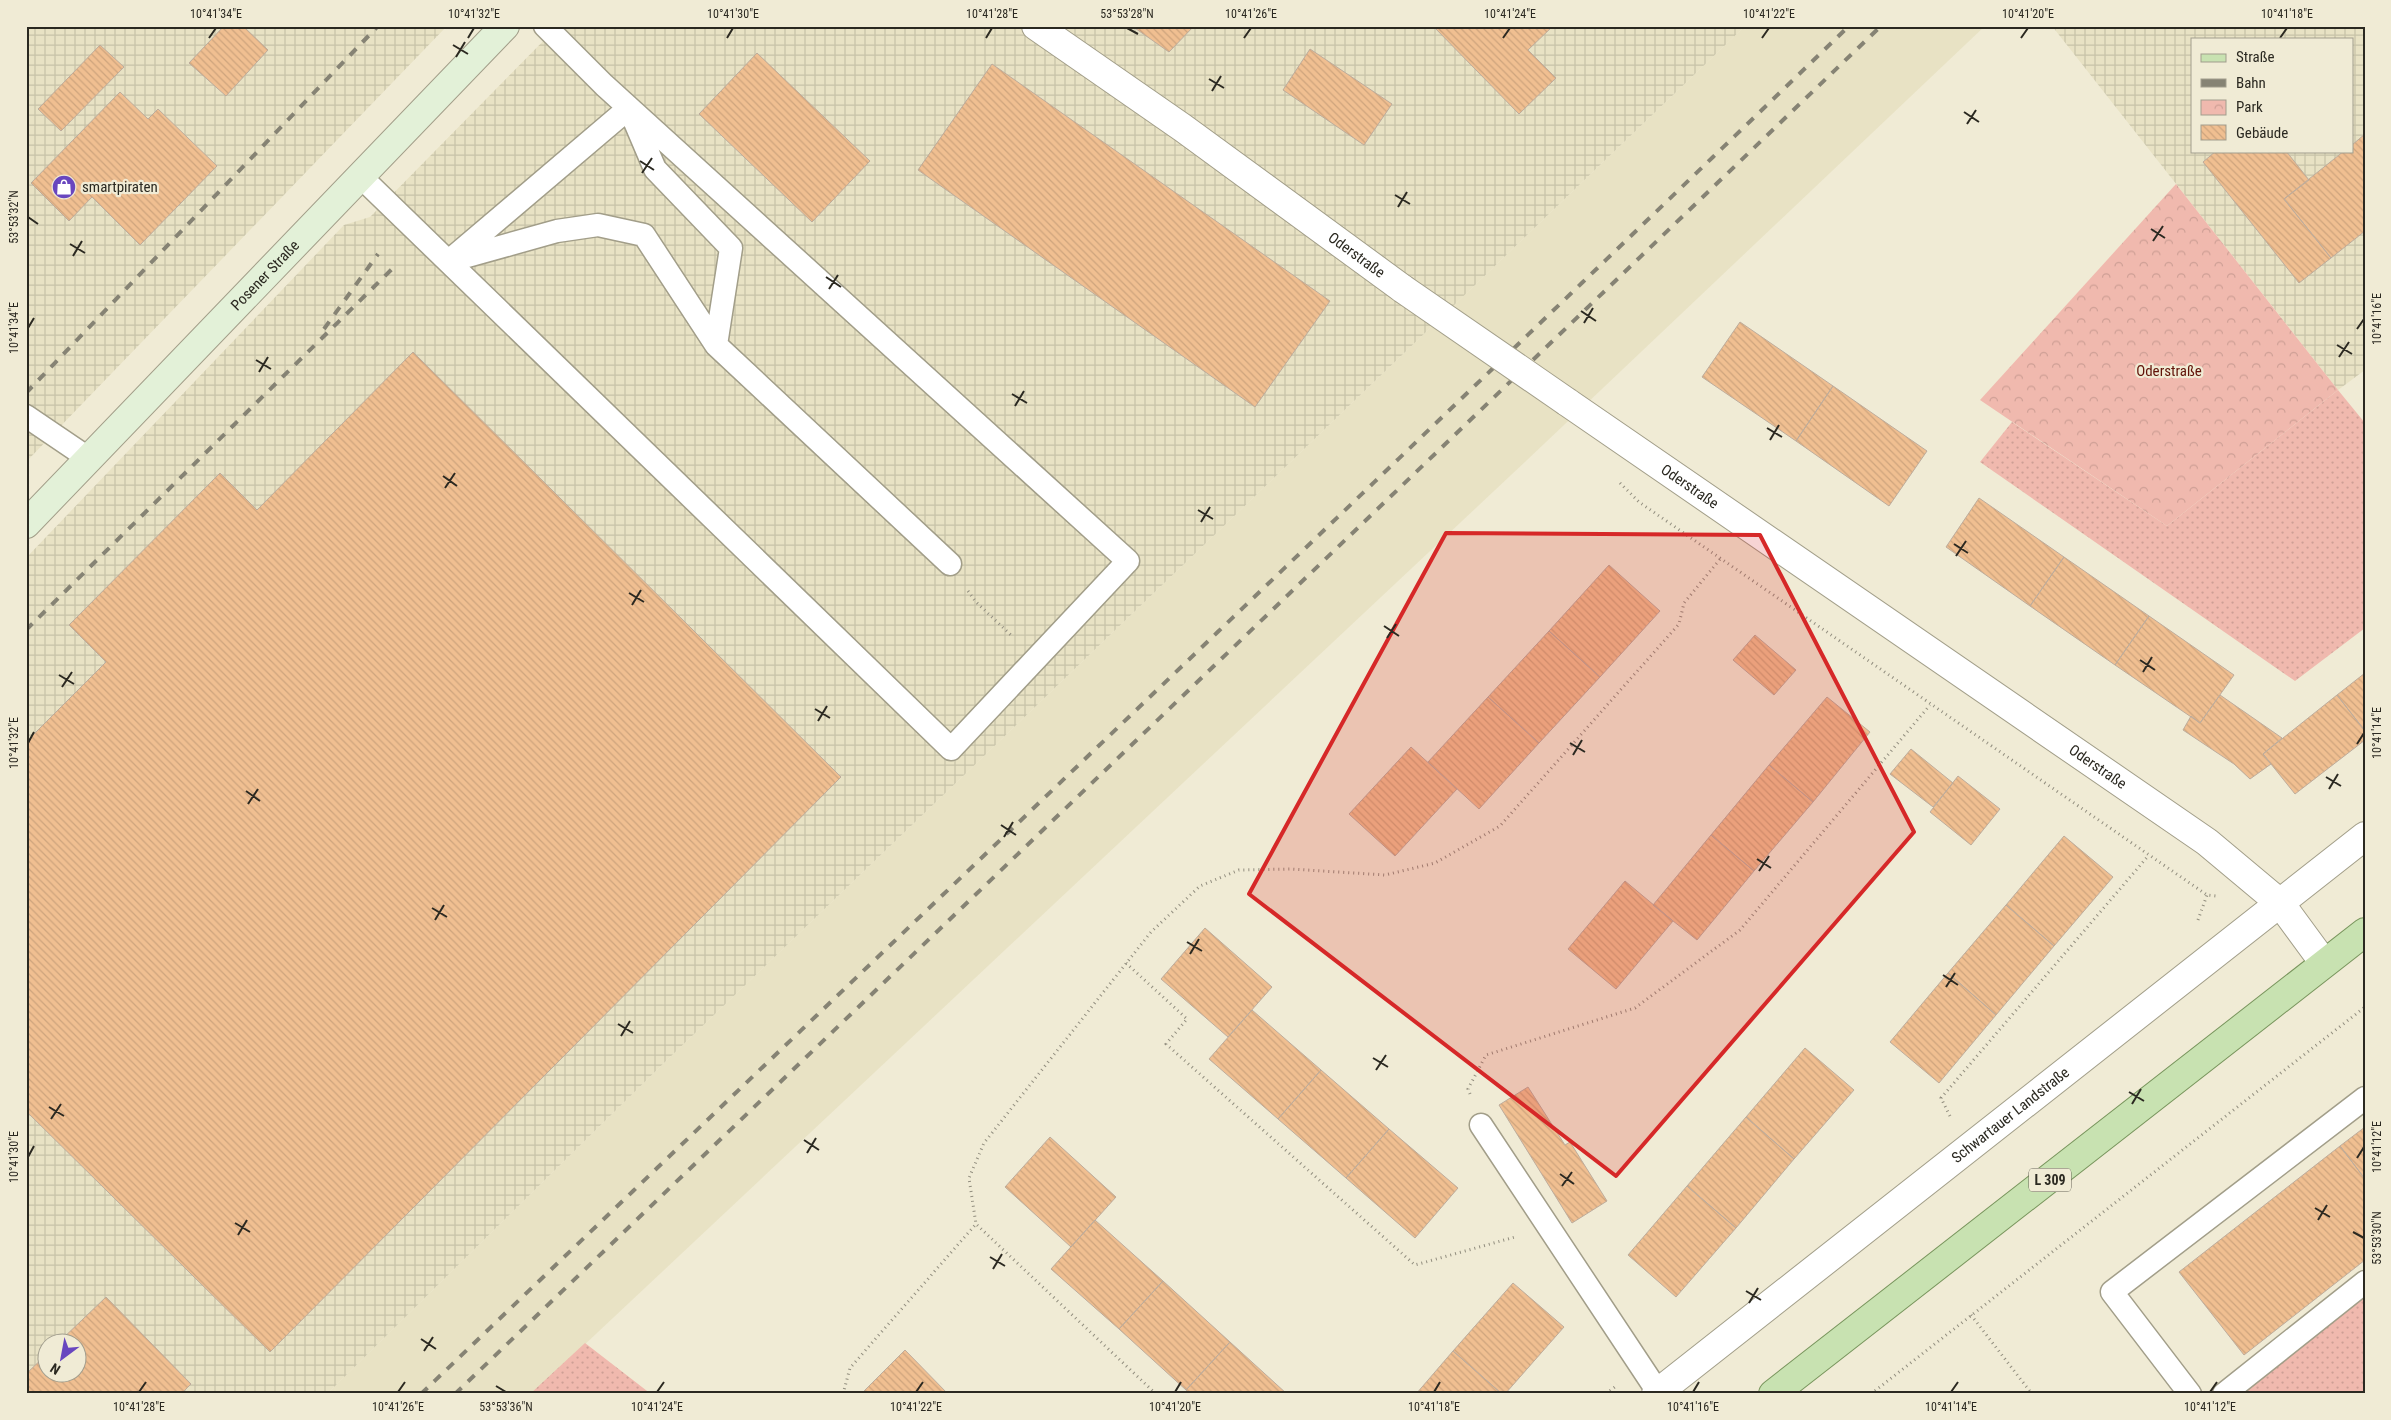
<svg xmlns="http://www.w3.org/2000/svg" width="2391" height="1420" viewBox="0 0 2391 1420" font-family="'Roboto Condensed',sans-serif">
<defs>
<pattern id="industrial-grid" width="8" height="8" patternUnits="userSpaceOnUse" patternTransform="scale(1.25)"><rect width="8" height="8" fill="#e8e2c4"/><path d="M0 4h8M4 0v8" fill="none" stroke="#c7c2a8"/></pattern>
<pattern id="grass-dots" width="8" height="8" patternUnits="userSpaceOnUse" patternTransform="scale(1.25)"><rect width="8" height="8" fill="#f0b9ae"/><path d="M2 2h.1M6 6h.1" fill="none" stroke="#ce9f95" stroke-width="1.8" stroke-linecap="round"/></pattern>
<pattern id="park-crowns" width="20" height="18" patternUnits="userSpaceOnUse" patternTransform="scale(1.25)"><rect width="20" height="18" fill="#f0b9ae"/><path d="M2 6a3 3 0 1 1 6 0M12 15a3 3 0 1 1 6 0" fill="none" stroke="#ce9f95"/></pattern>
<pattern id="building-back-hatch" width="6" height="6" patternUnits="userSpaceOnUse" patternTransform="scale(1.25)"><rect width="6" height="6" fill="#f0bf91"/><path d="M-1 5l2 2M0 0l6 6M5-1l2 2" fill="none" stroke="#cea47d"/></pattern>
</defs>
<rect width="100%" height="100%" fill="#f0ebd5"/>
<path fill="#e8e2c4" d="M 1745,26 L 1985,26 L 1526,461 L 532,1394 L 327,1394 L 666,1061 Z"/>
<path fill="url(#industrial-grid)" fill-rule="evenodd" d="M 26,26 L 447,26 L 26,462 Z
M 558,26 L 1745,26 L 666,1061 L 327,1394 L 26,1394 L 26,558 L 344,225 L 370,217 ZM 48,1342 L 78,1342 L 78,1372 L 48,1372 Z
M 2052,26 L 2365,26 L 2365,370 L 2338,390 ZM 2192,39 L 2352,39 L 2352,151 L 2192,151 Z"/>
<path fill="url(#grass-dots)" d="M 2338,390 L 2365,423 L 2365,628 L 2295,681 L 1980,462 L 2012,422 L 2167,526 Z
M 2365,1282 L 2365,1394 L 2224,1394 Z
M 585,1343 L 651,1394 L 530,1394 Z"/>
<path fill="url(#park-crowns)" d="M 2176,184 L 2338,390 L 2167,526 L 1980,400 Z"/>
<path fill="url(#building-back-hatch)" stroke="#bdac9c" d="M 224,26 L 243,26 L 268,50 L 226,96 L 189,63 Z
M 1132,26 L 1194,26 L 1169,52 Z
M 1433,26 L 1553,26 L 1528,50 L 1556,78 L 1519,114 Z
M 100,45 L 124,67 L 61,131 L 38,109 Z
M 1310,49 L 1392,104 L 1364,145 L 1283,90 Z
M 757,53 L 870,161 L 812,222 L 699,114 Z
M 992,64 L 1330,301 L 1255,407 L 918,170 Z
M 120,92 L 148,119 L 158,109 L 217,166 L 140,245 L 92,197 L 69,221 L 31,183 Z
M 2365,134 L 2365,231 L 2331,258 L 2284,199 L 2344,151 L 2352,151 L 2352,145 Z
M 2216,151 L 2286,151 L 2309,180 L 2284,199 L 2331,258 L 2299,283 L 2203,162 Z
M 1740,322 L 1833,386 L 1796,441 L 1702,377 Z
M 413,352 L 841,777 L 270,1352 L 26,1111 L 26,742 L 106,662 L 69,625 L 220,473 L 257,510 Z
M 1833,386 L 1927,451 L 1889,506 L 1796,441 Z
M 1979,498 L 2064,557 L 2030,606 L 1946,547 Z
M 2064,557 L 2149,616 L 2115,665 L 2030,606 Z
M 1609,565 L 1660,611 L 1600,677 L 1549,631 Z
M 2149,616 L 2234,675 L 2200,723 L 2115,665 Z
M 1549,631 L 1600,677 L 1539,743 L 1488,697 Z
M 1755,635 L 1796,670 L 1774,695 L 1733,660 Z
M 2365,673 L 2365,731 L 2337,695 Z
M 2220,695 L 2282,738 L 2263,754 L 2271,764 L 2250,779 L 2234,764 L 2183,730 L 2191,716 L 2200,723 Z
M 2337,695 L 2365,731 L 2365,740 L 2295,794 L 2263,754 Z
M 1488,697 L 1539,743 L 1479,809 L 1428,762 Z
M 1827,697 L 1870,732 L 1813,802 L 1769,765 Z
M 1411,747 L 1457,789 L 1395,856 L 1349,814 Z
M 1911,749 L 1953,783 L 1933,807 L 1890,774 Z
M 1769,765 L 1813,802 L 1754,871 L 1711,835 Z
M 1958,776 L 2000,809 L 1971,845 L 1930,812 Z
M 1711,835 L 1754,871 L 1697,940 L 1653,905 Z
M 2064,836 L 2113,877 L 2054,946 L 2006,905 Z
M 1625,881 L 1673,921 L 1616,989 L 1568,949 Z
M 2006,905 L 2054,946 L 1996,1015 L 1948,973 Z
M 1205,928 L 1272,987 L 1228,1037 L 1161,979 Z
M 1948,973 L 1996,1015 L 1939,1083 L 1890,1042 Z
M 1252,1010 L 1321,1070 L 1278,1119 L 1209,1059 Z
M 1805,1048 L 1854,1090 L 1794,1159 L 1746,1117 Z
M 1321,1070 L 1389,1129 L 1346,1178 L 1278,1119 Z
M 1528,1087 L 1565,1145 L 1570,1142 L 1607,1201 L 1572,1223 L 1499,1105 Z
M 1746,1117 L 1794,1159 L 1736,1228 L 1687,1186 Z
M 2365,1127 L 2365,1179 L 2340,1146 Z
M 1389,1129 L 1458,1188 L 1415,1238 L 1346,1178 Z
M 1050,1137 L 1116,1197 L 1071,1247 L 1005,1187 Z
M 2340,1146 L 2365,1179 L 2365,1260 L 2244,1355 L 2179,1272 Z
M 1687,1186 L 1736,1228 L 1676,1297 L 1628,1255 Z
M 1095,1220 L 1163,1281 L 1119,1329 L 1051,1269 Z
M 1163,1281 L 1230,1342 L 1186,1390 L 1119,1329 Z
M 1513,1283 L 1564,1327 L 1505,1394 L 1502,1394 L 1453,1351 Z
M 106,1297 L 191,1384 L 181,1394 L 26,1394 L 26,1374 L 48,1353 L 48,1372 L 78,1372 L 78,1342 L 59,1342 Z
M 1230,1342 L 1287,1394 L 1190,1394 L 1186,1390 Z
M 905,1350 L 948,1394 L 861,1394 Z
M 1453,1351 L 1502,1394 L 1416,1394 Z"/>
<g fill="none" stroke-linecap="round" stroke-linejoin="round">
<g stroke="#a29e89" stroke-width="25">
<path id="lane" d="M 360,176 L 951,749 L 1128,561 L 604,85 L 545,26
M 457,259 L 557,231 L 598,225 L 644,235 L 716,345
M 449,261 L 629,108 L 655,169 L 731,248 L 716,345 L 950,564
M 26,416 L 88,458
M 1481,1125 L 1658,1392
M 2190,1394 L 2112,1292 L 2365,1098
M 2224,1394 L 2365,1282"/>
</g>
<g stroke="#a29e89" stroke-width="30">
<g id="street">
<path id="s1" d="M 1036,26 L 1183,128 L 1403,289"/>
<path id="s2" d="M 1567,402 L 2207,842 L 2280,903 L 2324,963"/>
<path id="s3" d="M 1656,1394 L 2365,836"/>
</g>
</g>
<g stroke="#a29e89" stroke-width="30">
<g id="secondary">
<path id="s4" d="M 26,524 L 505,26"/>
</g>
</g>
<g stroke="#79955d" stroke-width="30">
<path id="primary" d="M 1773,1394 L 2365,932"/>
</g>
<path stroke="#928e7f" stroke-width="3" stroke-dasharray="1 4" stroke-linecap="butt" d="M 1620,483 L 1639,502 L 2207,895 L 2216,896
M 968,591 L 976,602 L 1012,636
M 2198,920 L 2207,895
M 1126,963 L 1187,1019 L 1166,1044 L 1415,1265 L 1515,1237
M 1470,1094 L 1468,1089 L 1486,1055 L 1635,1008 L 1740,930 L 1930,705
M 1950,1116 L 1941,1098 L 2149,855
M 1971,1315 L 2032,1394
M 843,1394 L 850,1368 L 976,1224
M 1156,1394 L 976,1224 L 969,1178 L 984,1143 L 1151,932 L 1200,886 L 1239,870 L 1291,869 L 1385,875 L 1435,863 L 1500,826 L 1679,624 L 1684,603 L 1721,558
M 1606,1394 L 1616,1386
M 1871,1394 L 2365,1007"/>
<use href="#lane" stroke="#fff" stroke-width="22"/>
<use href="#street" stroke="#fff" stroke-width="28"/>
<use href="#secondary" stroke="#e3f1d8" stroke-width="28"/>
<use href="#primary" stroke="#c8e2b1" stroke-width="28"/>
<path stroke="#868374" stroke-width="4" stroke-dasharray="9 9" stroke-linecap="butt" d="M 324,329 L 378,254
M 26,393 L 378,26
M 26,630 L 393,268
M 421,1394 C 897,938 1374,484 1849,26
M 455,1394 L 1881,26"/>
<g stroke="#a29e89" stroke-width="30" stroke-linecap="butt">
<path id="street-bridge" d="M 1403,289 L 1567,402"/>
</g>
<use href="#street-bridge" stroke="#fff" stroke-width="28"/>
</g>
<path fill="#d62828" fill-opacity="0.2" stroke="#d62828" stroke-width="4" stroke-linejoin="round" d="M 1446,533 L 1760,535 L 1914,832 L 1616,1176 L 1249,894 Z"/>
<path fill="none" stroke="#2b2921" stroke-width="2" d="M 1127,28 L 1138,34M 209,38 L 216,28M 468,38 L 474,28M 727,38 L 733,28M 986,38 L 992,28M 1244,38 L 1251,28M 1503,38 L 1510,28M 1762,38 L 1769,28M 2021,38 L 2028,28M 2280,38 L 2287,28M 453,45 L 468,54M 456,57 L 465,42M 1209,79 L 1224,88M 1212,91 L 1221,76M 1964,112 L 1979,122M 1967,124 L 1976,110M 640,161 L 654,170M 642,173 L 652,158M 1395,195 L 1410,204M 1398,207 L 1407,192M 28,217 L 38,224M 2151,229 L 2165,238M 2153,241 L 2163,226M 70,244 L 85,253M 73,256 L 82,241M 826,277 L 841,287M 829,289 L 838,275M 1581,311 L 1596,321M 1584,323 L 1593,308M 28,328 L 34,318M 2357,329 L 2364,319M 2337,345 L 2352,354M 2339,357 L 2349,342M 256,360 L 271,369M 259,372 L 268,357M 1012,394 L 1027,403M 1015,406 L 1024,391M 1767,428 L 1782,437M 1770,440 L 1779,425M 443,476 L 457,486M 445,488 L 455,473M 1198,510 L 1213,519M 1201,522 L 1210,507M 1954,544 L 1968,553M 1956,556 L 1966,541M 629,593 L 644,602M 632,605 L 641,590M 1384,626 L 1399,636M 1387,638 L 1396,624M 2140,660 L 2155,670M 2143,672 L 2152,657M 59,675 L 74,684M 62,687 L 72,672M 815,709 L 830,718M 818,721 L 827,706M 28,743 L 34,732M 1570,743 L 1585,752M 2357,744 L 2364,733M 1573,755 L 1582,740M 2326,777 L 2341,786M 2329,789 L 2338,774M 246,791 L 260,801M 248,804 L 258,789M 1001,825 L 1016,835M 1004,837 L 1013,822M 1757,859 L 1771,868M 1759,871 L 1769,856M 432,908 L 447,917M 435,920 L 444,905M 1187,942 L 1202,951M 1190,954 L 1199,939M 1943,975 L 1958,985M 1946,987 L 1955,973M 618,1024 L 633,1033M 621,1036 L 630,1021M 1373,1058 L 1388,1067M 1376,1070 L 1386,1055M 2129,1092 L 2144,1101M 2132,1104 L 2141,1089M 49,1107 L 64,1116M 51,1119 L 61,1104M 804,1140 L 819,1150M 807,1153 L 816,1138M 28,1157 L 34,1146M 2357,1158 L 2364,1147M 1560,1174 L 1574,1184M 1562,1186 L 1572,1172M 2315,1208 L 2330,1217M 2318,1220 L 2327,1205M 235,1223 L 250,1232M 2353,1232 L 2364,1238M 238,1235 L 247,1220M 990,1257 L 1005,1266M 993,1269 L 1002,1254M 1746,1291 L 1761,1300M 1749,1303 L 1758,1288M 421,1339 L 436,1349M 424,1351 L 433,1337M 496,1386 L 506,1392M 139,1392 L 146,1382M 398,1392 L 405,1382M 657,1392 L 664,1382M 916,1392 L 923,1382M 1175,1392 L 1181,1382M 1434,1392 L 1440,1382M 1693,1392 L 1699,1382M 1951,1392 L 1958,1382M 2210,1392 L 2217,1382"/>
<defs>
<g id="shop-disc" transform="scale(1.25)"><circle r="9.5" fill="#6846bf" stroke="#f0ebd5"/><path d="M-5-2.5h2.3a2.7 3.5 0 0 1 5.4 0H5L5.5 6h-11ZM-1.5-2.5h3a1.5 2.3 0 0 0-3 0Z" fill="#fff"/></g>
</defs>
<g fill-rule="evenodd">
<use href="#shop-disc" x="64" y="187"/>
</g>
<g text-anchor="middle" stroke-width="4.5" stroke-linejoin="round" paint-order="stroke">
<rect fill="#f0ebd5" stroke="#666357" stroke-width="1" x="2029" y="1168.5" width="42" height="23" rx="4"/>
<g font-size="14" font-weight="bold" fill="#2b2921">
<text x="2050" y="1185">L 309</text>
</g>
<g font-size="15" fill="#2b2921" stroke="#f0ebd5" text-anchor="start">
<text x="82" y="192">smartpiraten</text>
</g>
<g font-size="15" fill="#2b2921" stroke="#f0ebd5">
<text dy="5" stroke="none"><textPath href="#s1" startOffset="394">Oderstraße</textPath></text>
<text dy="5" stroke="none"><textPath href="#s4" startOffset="345">Posener Straße</textPath></text>
<text dy="5" stroke="none"><textPath href="#s2" startOffset="149">Oderstraße</textPath></text>
<text dy="5" stroke="none"><textPath href="#s2" startOffset="644">Oderstraße</textPath></text>
<text dy="5" stroke="none"><textPath href="#s3" startOffset="451">Schwartauer Landstraße</textPath></text>
</g>
<g font-size="15" fill="#611308" stroke="#f0ebd5">
<text x="2169" y="376">Oderstraße</text>
</g>
</g>
<rect width="2391" height="1420" fill="none" stroke="#f0ebd5" stroke-width="55"/>
<rect x="2191" y="38" width="162" height="115" fill="#f0ebd5" stroke="#a19d8d"/>
<rect x="2201" y="54" width="25" height="8" fill="#c8e2b1" stroke="#a19d8d"/>
<text x="2236" y="62" font-size="15" fill="#2b2921">Straße</text>
<rect x="2201" y="79" width="25" height="8" fill="#868374" stroke="#a19d8d"/>
<text x="2236" y="88" font-size="15" fill="#2b2921">Bahn</text>
<rect x="2201" y="100" width="25" height="15" fill="url(#park-crowns)" stroke="#a19d8d"/>
<text x="2236" y="112" font-size="15" fill="#2b2921">Park</text>
<rect x="2201" y="125" width="25" height="15" fill="url(#building-back-hatch)" stroke="#a19d8d"/>
<text x="2236" y="138" font-size="15" fill="#2b2921">Gebäude</text>
<g transform="translate(62 1358) rotate(212)"><circle r="24" fill="#f0ebd5" stroke="#a19d8d"/>
<path d="M0-4L9 19L0 12L-9 19Z" fill="#6846bf"/>
<text y="-8" font-size="14" font-weight="bold" text-anchor="middle" fill="#2b2921">N</text>
</g>
<rect x="28" y="28" width="2336" height="1364" fill="none" stroke="#2b2921" stroke-width="2"/>
<g font-size="12" text-anchor="middle" fill="#2b2921">
<text x="216" y="18">10°41'34"E</text>
<text x="474" y="18">10°41'32"E</text>
<text x="733" y="18">10°41'30"E</text>
<text x="992" y="18">10°41'28"E</text>
<text x="1127" y="18">53°53'28"N</text>
<text x="1251" y="18">10°41'26"E</text>
<text x="1510" y="18">10°41'24"E</text>
<text x="1769" y="18">10°41'22"E</text>
<text x="2028" y="18">10°41'20"E</text>
<text x="2287" y="18">10°41'18"E</text>
<text transform="translate(14 217) rotate(-90)" y="4">53°53'32"N</text>
<text transform="translate(2377 319) rotate(-90)" y="4">10°41'16"E</text>
<text transform="translate(14 328) rotate(-90)" y="4">10°41'34"E</text>
<text transform="translate(2377 733) rotate(-90)" y="4">10°41'14"E</text>
<text transform="translate(14 743) rotate(-90)" y="4">10°41'32"E</text>
<text transform="translate(2377 1147) rotate(-90)" y="4">10°41'12"E</text>
<text transform="translate(14 1157) rotate(-90)" y="4">10°41'30"E</text>
<text transform="translate(2377 1238) rotate(-90)" y="4">53°53'30"N</text>
<text x="139" y="1411">10°41'28"E</text>
<text x="398" y="1411">10°41'26"E</text>
<text x="506" y="1411">53°53'36"N</text>
<text x="657" y="1411">10°41'24"E</text>
<text x="916" y="1411">10°41'22"E</text>
<text x="1175" y="1411">10°41'20"E</text>
<text x="1434" y="1411">10°41'18"E</text>
<text x="1693" y="1411">10°41'16"E</text>
<text x="1951" y="1411">10°41'14"E</text>
<text x="2210" y="1411">10°41'12"E</text>
</g>
</svg>
